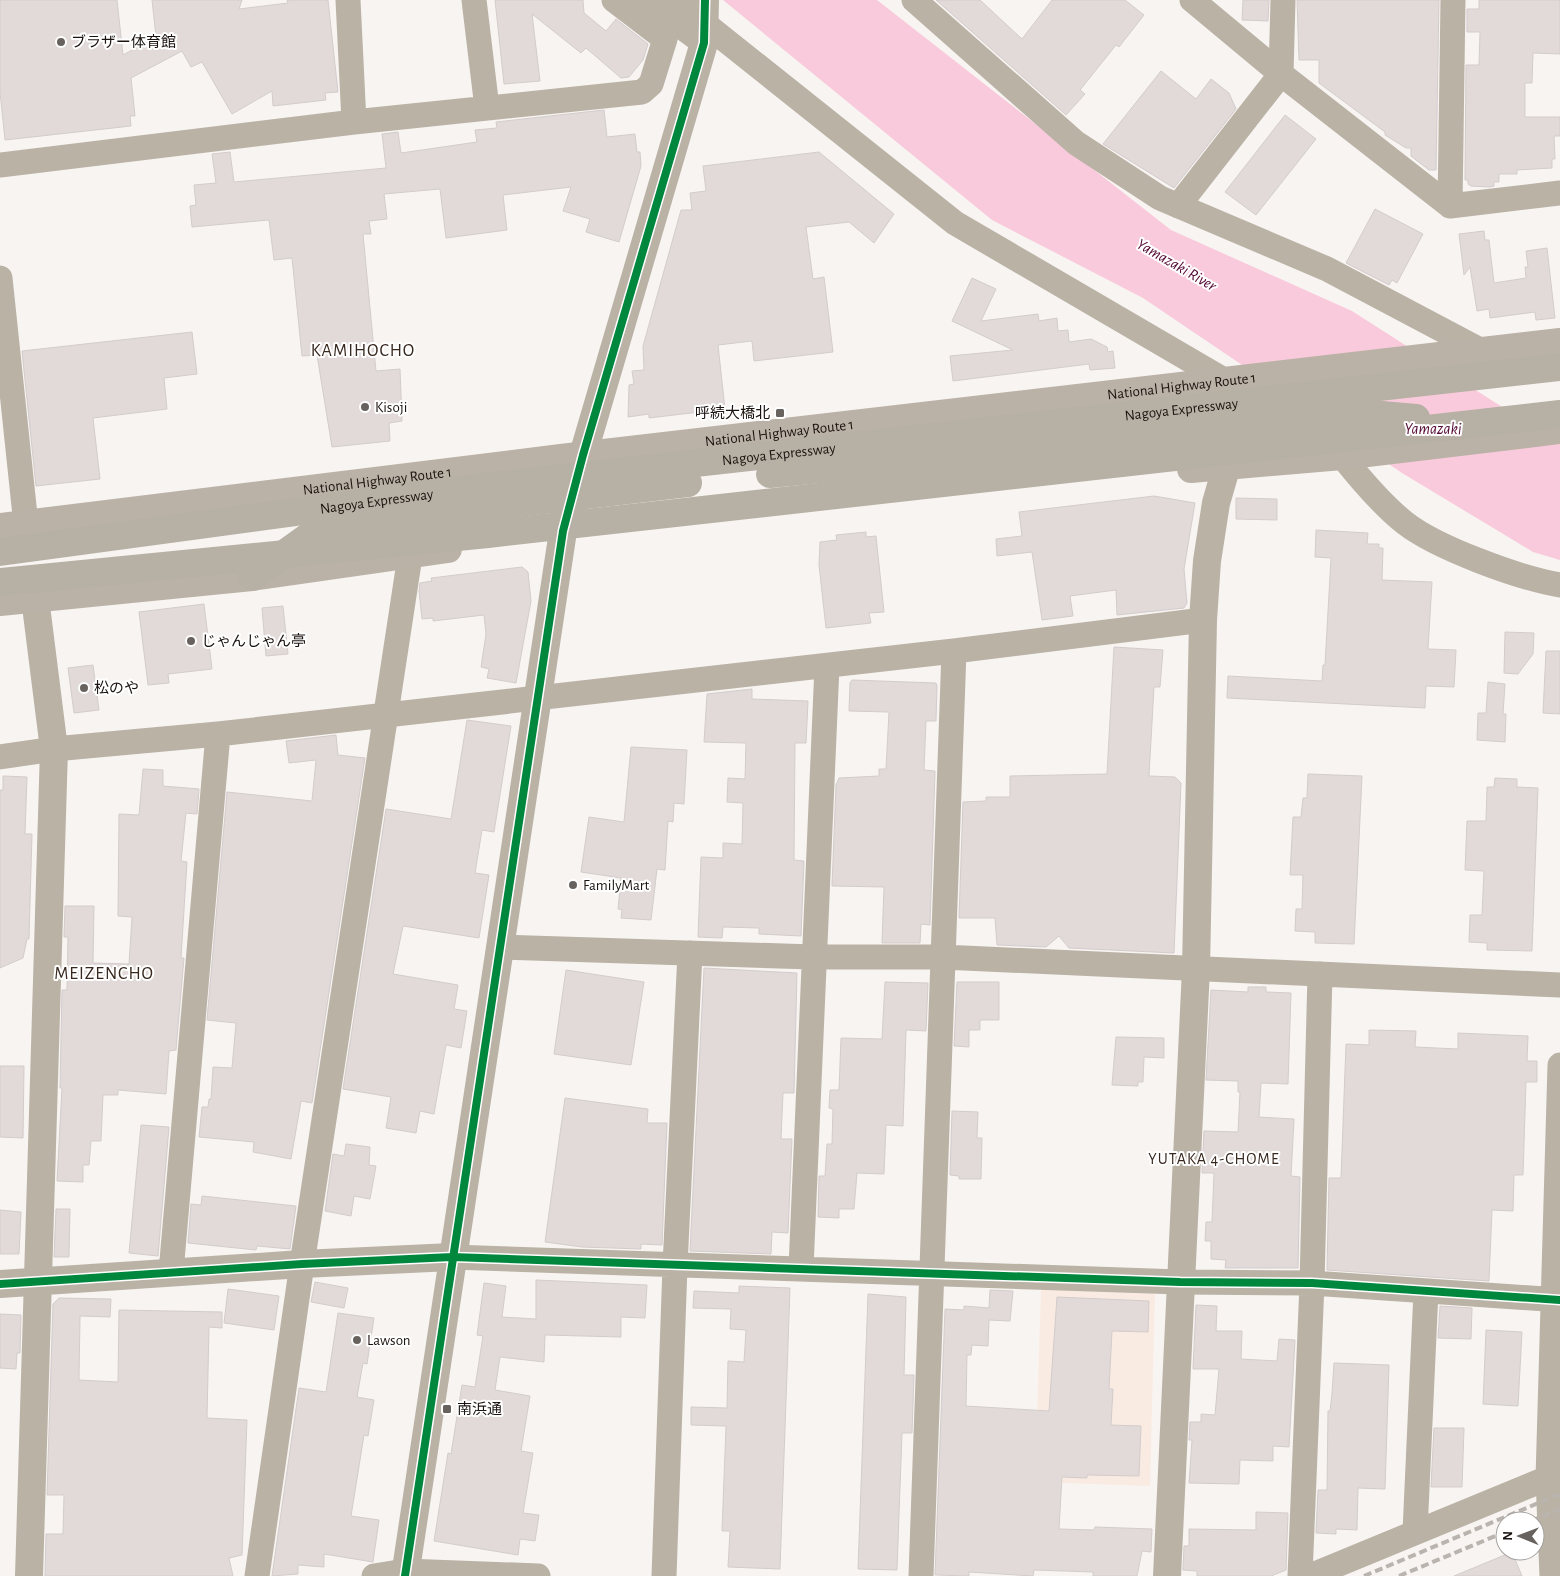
<svg xmlns="http://www.w3.org/2000/svg" width="1560" height="1576" viewBox="0 0 1560 1576" font-family="'Alegreya Sans','Noto Sans JP',sans-serif">
<rect width="100%" height="100%" fill="#f8f4f2"/>
<path fill="#faebe2" d="M 1041,1288 L 1155,1292 L 1150,1486 L 1035,1482 Z"/>
<path fill="#f9cadc" d="M 723,0 L 877,0 L 1171,230 L 1352,311 L 1560,444 L 1560,560 L 1533,552 L 1402,473 L 1143,298 L 992,220 Z"/>
<path fill="#e1dad9" stroke="#d3cccc" d="M 0,0 L 117,0 L 123,55 L 156,37 L 152,0 L 242,0 L 239,9 L 288,3 L 287,0 L 328,0 L 338,92 L 325,93 L 326,100 L 273,106 L 272,91 L 232,114 L 202,62 L 191,67 L 182,51 L 131,78 L 135,116 L 130,116 L 131,126 L 5,140 L 0,92 Z
M 495,0 L 583,0 L 584,13 L 606,31 L 616,19 L 648,44 L 643,60 L 629,77 L 621,78 L 586,48 L 581,53 L 532,14 L 540,81 L 504,84 Z
M 936,0 L 980,0 L 1022,39 L 1052,0 L 1125,0 L 1144,15 L 1119,47 L 1116,45 L 1080,90 L 1085,94 L 1066,115 Z
M 1243,0 L 1269,0 L 1268,21 L 1242,20 Z
M 1297,0 L 1439,0 L 1436,170 L 1429,170 L 1411,156 L 1411,148 L 1406,148 L 1385,135 L 1385,132 L 1319,83 L 1319,60 L 1299,60 Z
M 1479,0 L 1560,0 L 1560,54 L 1533,53 L 1532,83 L 1525,83 L 1525,117 L 1560,117 L 1560,136 L 1554,136 L 1555,159 L 1552,159 L 1552,168 L 1517,170 L 1517,174 L 1499,174 L 1499,182 L 1494,182 L 1494,186 L 1490,187 L 1471,186 L 1468,184 L 1468,180 L 1465,180 L 1466,65 L 1479,65 L 1480,32 L 1467,32 L 1467,9 L 1479,9 Z
M 1161,71 L 1196,99 L 1211,79 L 1229,93 L 1236,109 L 1174,188 L 1103,144 Z
M 604,110 L 607,137 L 635,134 L 637,152 L 640,152 L 641,166 L 619,242 L 586,232 L 590,219 L 563,211 L 571,187 L 503,195 L 507,230 L 446,238 L 440,189 L 384,194 L 387,219 L 369,221 L 371,234 L 363,234 L 376,371 L 400,369 L 402,421 L 389,423 L 390,441 L 332,447 L 317,355 L 302,356 L 292,258 L 274,260 L 269,220 L 192,227 L 190,206 L 196,205 L 194,185 L 216,183 L 212,154 L 230,152 L 234,182 L 386,168 L 382,134 L 398,132 L 401,153 L 477,142 L 475,130 L 497,128 L 496,122 Z
M 1285,115 L 1316,139 L 1256,215 L 1225,192 Z
M 819,152 L 894,214 L 874,243 L 849,222 L 806,227 L 813,279 L 824,277 L 833,352 L 754,361 L 752,341 L 718,345 L 725,409 L 649,418 L 649,414 L 628,417 L 629,385 L 634,384 L 632,371 L 644,370 L 643,346 L 681,210 L 692,210 L 690,193 L 706,191 L 703,166 Z
M 1375,209 L 1423,234 L 1397,283 L 1392,280 L 1389,285 L 1346,263 Z
M 1484,231 L 1485,240 L 1489,240 L 1494,283 L 1526,278 L 1525,267 L 1528,267 L 1526,251 L 1547,248 L 1555,318 L 1536,320 L 1535,312 L 1490,318 L 1489,309 L 1477,311 L 1470,267 L 1464,275 L 1459,234 Z
M 972,278 L 996,289 L 981,321 L 1038,314 L 1039,321 L 1057,318 L 1058,331 L 1068,330 L 1069,342 L 1091,339 L 1107,347 L 1108,352 L 1113,351 L 1115,368 L 1090,370 L 1089,364 L 953,381 L 950,356 L 1013,350 L 952,321 Z
M 192,332 L 197,374 L 164,378 L 167,409 L 93,418 L 100,479 L 36,486 L 22,351 Z
M 1154,496 L 1195,503 L 1184,569 L 1187,603 L 1184,608 L 1117,615 L 1116,590 L 1070,596 L 1073,616 L 1042,620 L 1032,552 L 997,556 L 996,539 L 1022,536 L 1019,512 Z
M 1236,498 L 1277,499 L 1277,520 L 1236,519 Z
M 1316,530 L 1368,533 L 1367,544 L 1379,544 L 1379,548 L 1383,548 L 1382,580 L 1432,582 L 1428,649 L 1456,650 L 1454,687 L 1426,686 L 1425,708 L 1227,698 L 1228,676 L 1322,681 L 1323,665 L 1325,665 L 1331,558 L 1315,557 Z
M 866,532 L 866,537 L 876,536 L 884,612 L 869,613 L 871,623 L 826,628 L 819,565 L 820,542 L 837,540 L 836,535 Z
M 522,567 L 528,572 L 531,601 L 516,683 L 487,678 L 489,669 L 481,667 L 486,634 L 484,615 L 433,621 L 433,618 L 422,619 L 419,591 L 420,583 L 432,581 L 431,578 Z
M 204,604 L 212,669 L 168,674 L 169,683 L 148,685 L 139,612 Z
M 283,606 L 288,654 L 266,656 L 262,608 Z
M 1505,632 L 1534,633 L 1533,654 L 1518,674 L 1504,673 Z
M 1114,647 L 1163,650 L 1160,687 L 1154,687 L 1149,776 L 1175,777 L 1181,783 L 1174,953 L 1069,948 L 1059,936 L 1046,947 L 997,945 L 995,918 L 959,918 L 963,802 L 986,801 L 986,797 L 1010,797 L 1010,776 L 1107,774 Z
M 1546,651 L 1560,651 L 1560,714 L 1543,713 Z
M 93,665 L 99,710 L 74,713 L 68,668 Z
M 852,680 L 936,683 L 937,686 L 936,721 L 926,721 L 924,770 L 935,771 L 930,925 L 921,924 L 920,943 L 882,943 L 884,887 L 832,886 L 836,785 L 839,778 L 879,776 L 879,769 L 886,769 L 889,712 L 849,711 L 850,683 Z
M 1488,682 L 1505,684 L 1503,714 L 1506,714 L 1505,742 L 1477,740 L 1478,713 L 1486,713 Z
M 752,689 L 752,699 L 808,701 L 806,743 L 795,743 L 794,860 L 804,861 L 801,936 L 759,934 L 759,928 L 723,927 L 722,938 L 698,937 L 701,857 L 723,858 L 723,843 L 742,844 L 743,803 L 727,802 L 728,778 L 745,779 L 746,743 L 704,742 L 707,694 Z
M 467,720 L 511,726 L 494,832 L 482,830 L 475,873 L 489,875 L 479,938 L 403,926 L 393,974 L 458,985 L 454,1009 L 467,1011 L 461,1048 L 446,1045 L 434,1114 L 420,1111 L 416,1133 L 386,1128 L 391,1097 L 343,1089 L 386,809 L 451,819 Z
M 336,735 L 338,755 L 365,758 L 312,1103 L 301,1101 L 291,1159 L 253,1152 L 254,1142 L 199,1137 L 202,1107 L 208,1107 L 209,1099 L 211,1099 L 213,1067 L 232,1068 L 236,1023 L 207,1020 L 227,792 L 312,801 L 316,760 L 289,763 L 286,741 Z
M 631,747 L 687,750 L 684,804 L 674,803 L 673,822 L 668,821 L 665,870 L 657,869 L 651,920 L 621,918 L 622,910 L 618,909 L 621,878 L 581,872 L 589,817 L 624,822 Z
M 143,769 L 163,770 L 163,786 L 199,789 L 197,814 L 186,813 L 181,861 L 187,862 L 181,958 L 184,958 L 176,1050 L 169,1051 L 166,1094 L 118,1090 L 118,1095 L 103,1095 L 101,1141 L 91,1141 L 89,1165 L 83,1165 L 83,1182 L 57,1181 L 62,1088 L 60,1088 L 62,990 L 67,990 L 68,937 L 64,937 L 65,906 L 94,906 L 93,963 L 129,964 L 132,917 L 118,916 L 119,814 L 139,815 Z
M 1308,774 L 1362,776 L 1354,944 L 1315,943 L 1315,932 L 1295,931 L 1296,909 L 1302,909 L 1303,875 L 1290,875 L 1293,817 L 1301,817 L 1303,798 L 1307,798 Z
M 3,776 L 27,777 L 25,834 L 32,834 L 29,939 L 27,939 L 23,958 L 0,968 L 0,790 L 3,790 Z
M 1495,778 L 1517,779 L 1517,787 L 1538,788 L 1532,951 L 1487,950 L 1487,943 L 1469,942 L 1470,915 L 1482,915 L 1484,871 L 1465,870 L 1467,821 L 1486,821 L 1487,787 L 1494,787 Z
M 704,968 L 797,973 L 794,1093 L 783,1093 L 781,1139 L 792,1139 L 788,1233 L 772,1232 L 771,1254 L 690,1251 Z
M 566,970 L 644,982 L 631,1065 L 554,1054 Z
M 885,982 L 928,983 L 926,1031 L 906,1030 L 903,1126 L 886,1125 L 884,1174 L 857,1173 L 854,1209 L 839,1209 L 839,1218 L 818,1217 L 819,1176 L 825,1176 L 827,1144 L 832,1144 L 833,1109 L 829,1108 L 830,1090 L 839,1090 L 841,1038 L 882,1039 Z
M 957,982 L 999,982 L 999,1020 L 980,1020 L 980,1030 L 969,1030 L 969,1047 L 954,1046 Z
M 1248,987 L 1266,987 L 1266,992 L 1291,993 L 1288,1084 L 1261,1083 L 1259,1117 L 1294,1119 L 1291,1176 L 1300,1177 L 1298,1268 L 1225,1268 L 1226,1260 L 1211,1259 L 1211,1241 L 1205,1241 L 1206,1222 L 1212,1222 L 1214,1173 L 1202,1173 L 1204,1131 L 1238,1132 L 1240,1092 L 1238,1092 L 1238,1081 L 1206,1080 L 1211,990 L 1248,992 Z
M 1369,1030 L 1416,1031 L 1415,1047 L 1458,1049 L 1458,1033 L 1528,1036 L 1527,1061 L 1537,1061 L 1537,1082 L 1526,1082 L 1523,1175 L 1514,1175 L 1513,1211 L 1492,1210 L 1489,1281 L 1327,1270 L 1329,1178 L 1341,1178 L 1346,1044 L 1369,1045 Z
M 1116,1037 L 1164,1038 L 1164,1058 L 1144,1057 L 1143,1082 L 1138,1082 L 1138,1086 L 1112,1085 Z
M 0,1066 L 24,1066 L 23,1138 L 0,1137 Z
M 565,1098 L 648,1109 L 647,1123 L 667,1123 L 662,1245 L 641,1244 L 641,1249 L 582,1247 L 545,1242 Z
M 952,1111 L 978,1112 L 977,1138 L 982,1138 L 981,1179 L 959,1179 L 959,1176 L 950,1175 Z
M 141,1125 L 169,1127 L 158,1256 L 129,1253 Z
M 346,1144 L 370,1147 L 369,1165 L 376,1166 L 370,1199 L 354,1196 L 351,1216 L 325,1211 L 333,1154 L 344,1156 Z
M 202,1196 L 296,1206 L 290,1249 L 257,1246 L 256,1250 L 188,1243 L 191,1204 L 201,1205 Z
M 56,1209 L 70,1209 L 69,1257 L 54,1257 Z
M 0,1210 L 21,1212 L 19,1254 L 0,1254 Z
M 536,1280 L 647,1285 L 645,1318 L 621,1317 L 621,1337 L 545,1335 L 544,1362 L 500,1357 L 495,1390 L 530,1396 L 521,1451 L 533,1453 L 523,1513 L 539,1515 L 535,1541 L 520,1539 L 518,1555 L 434,1541 L 448,1453 L 451,1454 L 462,1385 L 475,1387 L 483,1336 L 477,1335 L 484,1283 L 506,1286 L 502,1317 L 536,1319 Z
M 315,1282 L 348,1288 L 344,1308 L 311,1302 Z
M 739,1286 L 790,1288 L 780,1569 L 728,1567 L 730,1531 L 722,1531 L 726,1426 L 691,1425 L 691,1407 L 727,1408 L 728,1361 L 744,1362 L 746,1330 L 730,1329 L 731,1309 L 693,1308 L 694,1291 L 739,1293 Z
M 228,1289 L 279,1296 L 274,1330 L 224,1323 Z
M 990,1290 L 1013,1291 L 1010,1321 L 989,1320 L 988,1346 L 972,1345 L 971,1355 L 967,1355 L 966,1406 L 1049,1411 L 1057,1297 L 1149,1301 L 1148,1332 L 1112,1331 L 1109,1389 L 1113,1389 L 1111,1425 L 1141,1426 L 1139,1476 L 1087,1475 L 1087,1478 L 1062,1477 L 1059,1529 L 1094,1530 L 1095,1527 L 1152,1529 L 1151,1552 L 1142,1551 L 1137,1576 L 1093,1576 L 1093,1572 L 1034,1570 L 1033,1576 L 969,1572 L 969,1576 L 935,1575 L 945,1309 L 964,1310 L 964,1306 L 989,1308 Z
M 868,1294 L 906,1297 L 904,1375 L 914,1375 L 912,1433 L 902,1433 L 897,1570 L 858,1569 Z
M 59,1298 L 111,1299 L 110,1317 L 80,1316 L 79,1380 L 118,1382 L 119,1310 L 222,1312 L 222,1328 L 209,1327 L 207,1418 L 247,1420 L 242,1555 L 229,1558 L 233,1576 L 45,1576 L 46,1534 L 63,1534 L 64,1495 L 47,1495 L 53,1304 Z
M 1196,1305 L 1217,1306 L 1216,1331 L 1242,1331 L 1241,1359 L 1277,1361 L 1279,1339 L 1295,1340 L 1289,1447 L 1273,1446 L 1273,1461 L 1240,1460 L 1239,1484 L 1189,1483 L 1192,1440 L 1189,1440 L 1190,1422 L 1201,1422 L 1201,1414 L 1215,1415 L 1219,1369 L 1193,1369 Z
M 1440,1306 L 1472,1308 L 1471,1339 L 1438,1338 Z
M 338,1313 L 374,1318 L 367,1364 L 363,1363 L 357,1397 L 374,1400 L 368,1436 L 364,1435 L 351,1516 L 379,1520 L 373,1562 L 324,1554 L 324,1567 L 298,1565 L 298,1574 L 272,1576 L 299,1388 L 326,1392 Z
M 0,1314 L 21,1315 L 20,1353 L 17,1353 L 16,1369 L 0,1368 Z
M 1486,1330 L 1522,1332 L 1518,1406 L 1483,1404 Z
M 1334,1363 L 1389,1365 L 1385,1489 L 1358,1488 L 1357,1530 L 1336,1529 L 1336,1534 L 1316,1533 L 1318,1490 L 1327,1490 L 1328,1411 L 1330,1411 L 1332,1393 Z
M 1434,1428 L 1464,1428 L 1462,1487 L 1431,1487 Z
M 1256,1512 L 1288,1513 L 1286,1570 L 1271,1576 L 1197,1576 L 1197,1571 L 1183,1570 L 1184,1546 L 1189,1546 L 1189,1529 L 1256,1530 Z
M 1512,1552 L 1522,1576 L 1454,1576 Z"/>
<g fill="none" stroke-linecap="round" stroke-linejoin="round">
<path stroke="#b9b2a5" stroke-width="25" d="M 348,0 L 354,122
M 474,0 L 487,108
M 645,0 L 698,39
M 675,0 L 955,223 L 1224,380
M 914,0 L 1076,143 L 1160,198 L 1327,269 L 1482,351
M 1192,0 L 1281,74 L 1450,206 L 1560,193
M 0,165 L 354,122 L 642,92 L 651,84 L 665,39 L 614,0
M 1178,206 L 1281,74 L 1283,0
M 1450,206 L 1453,0
M 0,278 L 26,525
M 1342,456 C 1361,480 1381,504 1405,523 C 1437,548 1519,578 1560,585
M 0,757 L 54,749 L 218,734 L 954,651 L 1203,620
M 500,947 L 813,957 L 943,957 L 1560,985
M 452,1257 L 1180,1282 L 1312,1283 L 1560,1300
M 801,1268 L 827,666
M 171,1272 L 218,734
M 1415,1532 L 1426,1291
M 257,1576 L 302,1264 L 410,556
M 374,1576 L 405,1571 L 538,1576
M 664,1576 L 675,1266 L 690,953
M 921,1576 L 954,651
M 1300,1576 L 1312,1283 L 1320,974
M 1310,1576 L 1560,1473
M 1552,1576 L 1548,1478 L 1560,1065"/>
<path stroke="#b9b2a5" stroke-width="28" d="M 0,1284 L 302,1264 L 452,1257
M 29,1576 L 54,749 L 35,598
M 405,1576 L 563,531 L 583,455 L 704,43 L 705,0
M 1167,1576 L 1196,969 L 1203,620 L 1207,561 L 1216,503 L 1227,465"/>
<g stroke="#bab2a6" stroke-width="28">
<path d="M 1191,469 L 1342,456 L 1560,430"/>
<path id="s1" d="M 0,527 L 561,458 L 1560,342"/>
<path d="M 0,602 L 252,577 L 448,549"/>
</g>
<path stroke="#b7b0a4" stroke-width="28" d="M 252,577 L 319,529 L 484,507"/>
<path stroke="#bab4ae" stroke-width="4" stroke-dasharray="8 4" stroke-linecap="butt" d="M 1531,1521 L 1560,1509
M 1364,1576 L 1560,1494
M 1399,1576 L 1505,1532"/>
<g stroke="#b7b0a4" stroke-width="28">
<path d="M 770,474 L 1370,414 L 1416,418"/>
<path d="M 484,507 L 688,483"/>
<path id="s2" d="M 0,552 L 481,487 L 1560,367"/>
<path d="M 0,582 L 488,534 L 1560,414"/>
</g>
<g stroke="#fff" stroke-width="11">
<path id="cycleway" d="M 0,1284 L 302,1264 L 452,1257 L 1180,1282 L 1312,1283 L 1560,1300
M 405,1576 L 563,531 L 583,455 L 704,43 L 705,0"/>
</g>
<use href="#cycleway" stroke="#00873e" stroke-width="8"/>
</g>
<g fill="#68625e" stroke="#fff" stroke-width="2">
<circle cx="61" cy="42" r="5"/>
<circle cx="365" cy="407" r="5"/>
<rect x="775" y="408" width="10" height="10" rx="2.5"/>
<circle cx="191" cy="641" r="5"/>
<circle cx="84" cy="688" r="5"/>
<circle cx="573" cy="885" r="5"/>
<circle cx="357" cy="1340" r="5"/>
<rect x="442" y="1404" width="10" height="10" rx="2.5"/>
</g>
<g text-anchor="middle" stroke-width="4" stroke-linejoin="round" paint-order="stroke">
<g font-size="15" fill="#1b130f" stroke="#fff" text-anchor="start">
<text x="71" y="47">ブラザー体育館</text>
<text x="375" y="412">Kisoji</text>
<text x="770" y="418" text-anchor="end">呼続大橋北</text>
<text x="201" y="646">じゃんじゃん亭</text>
<text x="94" y="693">松のや</text>
<text x="583" y="890">FamilyMart</text>
<text x="367" y="1345">Lawson</text>
<text x="457" y="1414">南浜通</text>
</g>
<g font-size="15" fill="#1b130f" stroke="#fff">
<text dy="5" stroke="none"><textPath href="#s1" startOffset="1190">National Highway Route 1</textPath></text>
<text dy="5" stroke="none"><textPath href="#s2" startOffset="1190">Nagoya Expressway</textPath></text>
<text dy="5" stroke="none"><textPath href="#s1" startOffset="785">National Highway Route 1</textPath></text>
<text dy="5" stroke="none"><textPath href="#s2" startOffset="785">Nagoya Expressway</textPath></text>
<text dy="5" stroke="none"><textPath href="#s1" startOffset="380">National Highway Route 1</textPath></text>
<text dy="5" stroke="none"><textPath href="#s2" startOffset="380">Nagoya Expressway</textPath></text>
</g>
<g font-size="16" font-style="italic" fill="#540833" stroke="#fff">
<text transform="translate(1177 264) rotate(30)" y="6">Yamazaki River</text>
<text x="1433" y="434">Yamazaki</text>
</g>
<g font-size="16" letter-spacing="1" fill="#37271d" stroke="#fff">
<text x="1214" y="1164">YUTAKA 4-CHOME</text>
</g>
<g font-size="18" letter-spacing="1" fill="#37271d" stroke="#fff">
<text x="363" y="356">KAMIHOCHO</text>
<text x="104" y="979">MEIZENCHO</text>
</g>
</g>
<g transform="translate(1520 1536) rotate(271)"><circle r="24" fill="#ffffff" stroke="#a4a19f"/>
<path d="M0-4L9 19L0 12L-9 19Z" fill="#68625e"/>
<text y="-8" font-size="14" font-weight="bold" text-anchor="middle" fill="#1b130f">N</text>
</g>
</svg>
